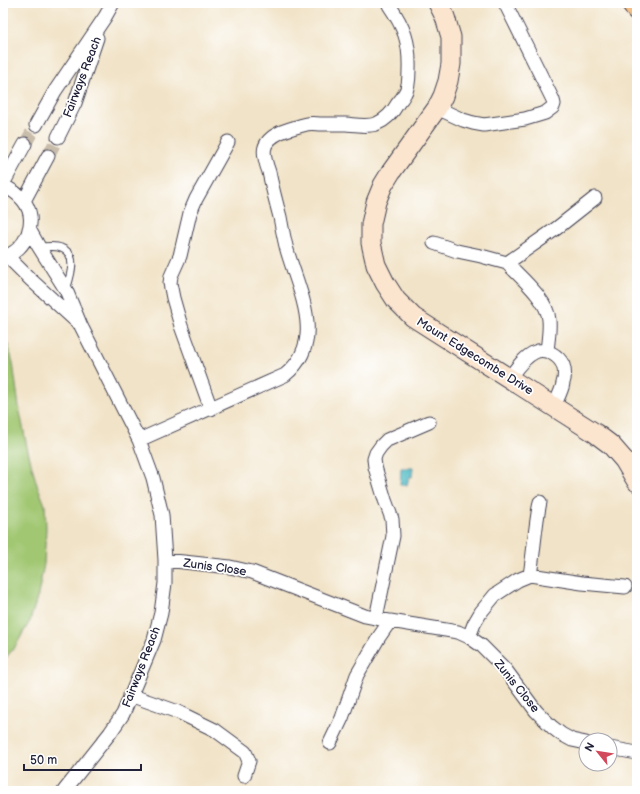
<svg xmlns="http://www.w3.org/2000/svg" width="640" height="794" viewBox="0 0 640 794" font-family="'Balsamiq Sans',sans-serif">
<rect width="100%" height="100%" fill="#fff"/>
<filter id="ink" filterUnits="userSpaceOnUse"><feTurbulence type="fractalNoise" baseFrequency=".025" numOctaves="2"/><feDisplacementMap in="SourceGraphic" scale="8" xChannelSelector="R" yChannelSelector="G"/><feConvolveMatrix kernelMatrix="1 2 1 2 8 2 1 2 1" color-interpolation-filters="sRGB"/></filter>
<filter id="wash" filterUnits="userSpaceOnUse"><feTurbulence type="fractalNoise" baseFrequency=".012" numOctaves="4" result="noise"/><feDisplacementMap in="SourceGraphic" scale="16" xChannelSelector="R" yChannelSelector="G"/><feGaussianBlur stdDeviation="0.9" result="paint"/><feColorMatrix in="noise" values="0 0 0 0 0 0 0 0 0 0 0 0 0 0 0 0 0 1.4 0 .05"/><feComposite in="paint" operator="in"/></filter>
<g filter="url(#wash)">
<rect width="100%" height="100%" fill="#f1e3c7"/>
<path fill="#a1c772" stroke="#627456" d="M 3,336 L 8,344 L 13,363 L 19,407 L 27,447 L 36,482 L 45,505 L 46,528 L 44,564 L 38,595 L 30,621 L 15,647 L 3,661 Z"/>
<path fill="#4ab8c2" stroke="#366d7e" d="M 401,468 L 413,468 L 412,477 L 409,477 L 407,485 L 400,485 Z"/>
</g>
<g filter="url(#ink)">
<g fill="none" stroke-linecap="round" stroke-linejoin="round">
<path stroke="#c8bcab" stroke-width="13" stroke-dasharray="13 6" stroke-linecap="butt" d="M 25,144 L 36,125
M 48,156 L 58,137"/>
<g stroke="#413f50" stroke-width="9">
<path id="lane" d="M 39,247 C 46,247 55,245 61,248 C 79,254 70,277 66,290"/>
</g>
<g stroke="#413f50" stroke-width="15">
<path id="street" d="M 437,108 L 463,120 L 473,123 L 484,125 L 525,119 L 545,113 L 553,107 L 554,104 L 553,100 L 505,3
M 36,125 L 55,91 L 105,17 L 113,3
M 58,137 L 75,103 L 97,38
M 3,184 L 25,144
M 3,186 C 11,189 17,193 23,200 C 39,219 27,251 3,257
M 24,201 L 48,156
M 29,229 L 39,247 L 66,290 L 81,326 L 139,440 L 153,478 L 162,515 L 165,560 L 165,583 L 161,613 L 154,640 L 123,714 L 110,733 L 64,791
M 434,243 L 457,251 L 481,256 L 507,263 L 557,228 L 595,198
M 7,256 L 30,279 L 77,322
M 507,263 C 520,277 548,300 549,320 C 550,330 548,341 547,351
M 509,378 C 516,369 524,357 535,352 C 546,347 559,356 563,365 C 565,370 565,378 563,383 C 562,391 557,399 554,406
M 211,409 L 181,326 L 173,298 L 170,283 L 171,276 L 180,256 L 190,213 L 196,199 L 228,142
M 139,440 L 285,375 C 327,341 299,292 287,250 C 284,239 282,228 280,217 C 276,202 272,187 269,172 C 262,153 260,142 281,132 C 289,129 298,126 307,124 C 312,123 317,124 322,124 C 330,124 338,124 346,124 C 357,125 367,127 376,124 C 386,120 393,112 398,103 C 401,100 403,97 405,93 C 409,87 409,77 409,70 C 410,42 404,27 389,5
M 165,560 L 230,567 L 252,572 L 365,616 L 390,621 L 458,632 L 469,637 L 482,646 L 505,669 L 536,711 L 552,727 L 561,734 L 572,740 L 586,743
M 530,575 C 534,551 535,526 540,502
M 376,618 L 393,536 L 392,519 L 385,500 L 375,467 L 374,459 L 376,453 L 381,446 L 387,440 L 429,422
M 469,637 L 474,624 L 481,612 L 495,595 L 518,580 L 530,575 L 582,583 L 625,587
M 130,695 L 178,712 L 215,730 L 245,752 L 249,761 L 244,776
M 330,743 L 342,718 L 357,675 L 379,637 L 390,621
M 610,748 L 637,753"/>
</g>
<g stroke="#413f50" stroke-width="21">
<path id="secondary" d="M 438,3 L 445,17 L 451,37 L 451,64 L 448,81 L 443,96 L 437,108 L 391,172 L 383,185 L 376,202 L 371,224 L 371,243 L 376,265 L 385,283 L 396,300 L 413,317 L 595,433 L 611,445 L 624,460 L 637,482"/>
</g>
<g stroke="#413f50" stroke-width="24">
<path id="highway" d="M 633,3 L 637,9"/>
</g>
<use href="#lane" stroke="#fff" stroke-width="7"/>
<use href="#street" stroke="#fff" stroke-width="13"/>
<use href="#secondary" stroke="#fbe5cf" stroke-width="19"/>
<use href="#highway" stroke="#f5bf86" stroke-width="22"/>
</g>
</g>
<g text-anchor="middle" stroke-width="3.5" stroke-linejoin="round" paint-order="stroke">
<g font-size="12" fill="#22223b" stroke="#fff">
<text transform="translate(82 77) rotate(-69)" y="4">Fairways Reach</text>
<text transform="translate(475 356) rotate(32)" y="4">Mount Edgecombe Drive</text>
<text transform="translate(215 567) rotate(8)" y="4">Zunis Close</text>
<text transform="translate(141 667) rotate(-69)" y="4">Fairways Reach</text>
<text transform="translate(517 686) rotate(51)" y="4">Zunis Close</text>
</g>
</g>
<rect width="640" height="794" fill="none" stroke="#fff" stroke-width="16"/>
<g transform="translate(598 752) rotate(300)"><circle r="19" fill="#ffffff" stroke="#a7a7b1"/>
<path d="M0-3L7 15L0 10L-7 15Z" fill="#d1495b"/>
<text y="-6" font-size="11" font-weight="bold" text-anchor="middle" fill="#22223b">N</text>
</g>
<path d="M24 764v6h117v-6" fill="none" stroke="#22223b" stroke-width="2"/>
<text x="30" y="764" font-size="12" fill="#22223b" stroke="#ffffff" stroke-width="3" paint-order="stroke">50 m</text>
</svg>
